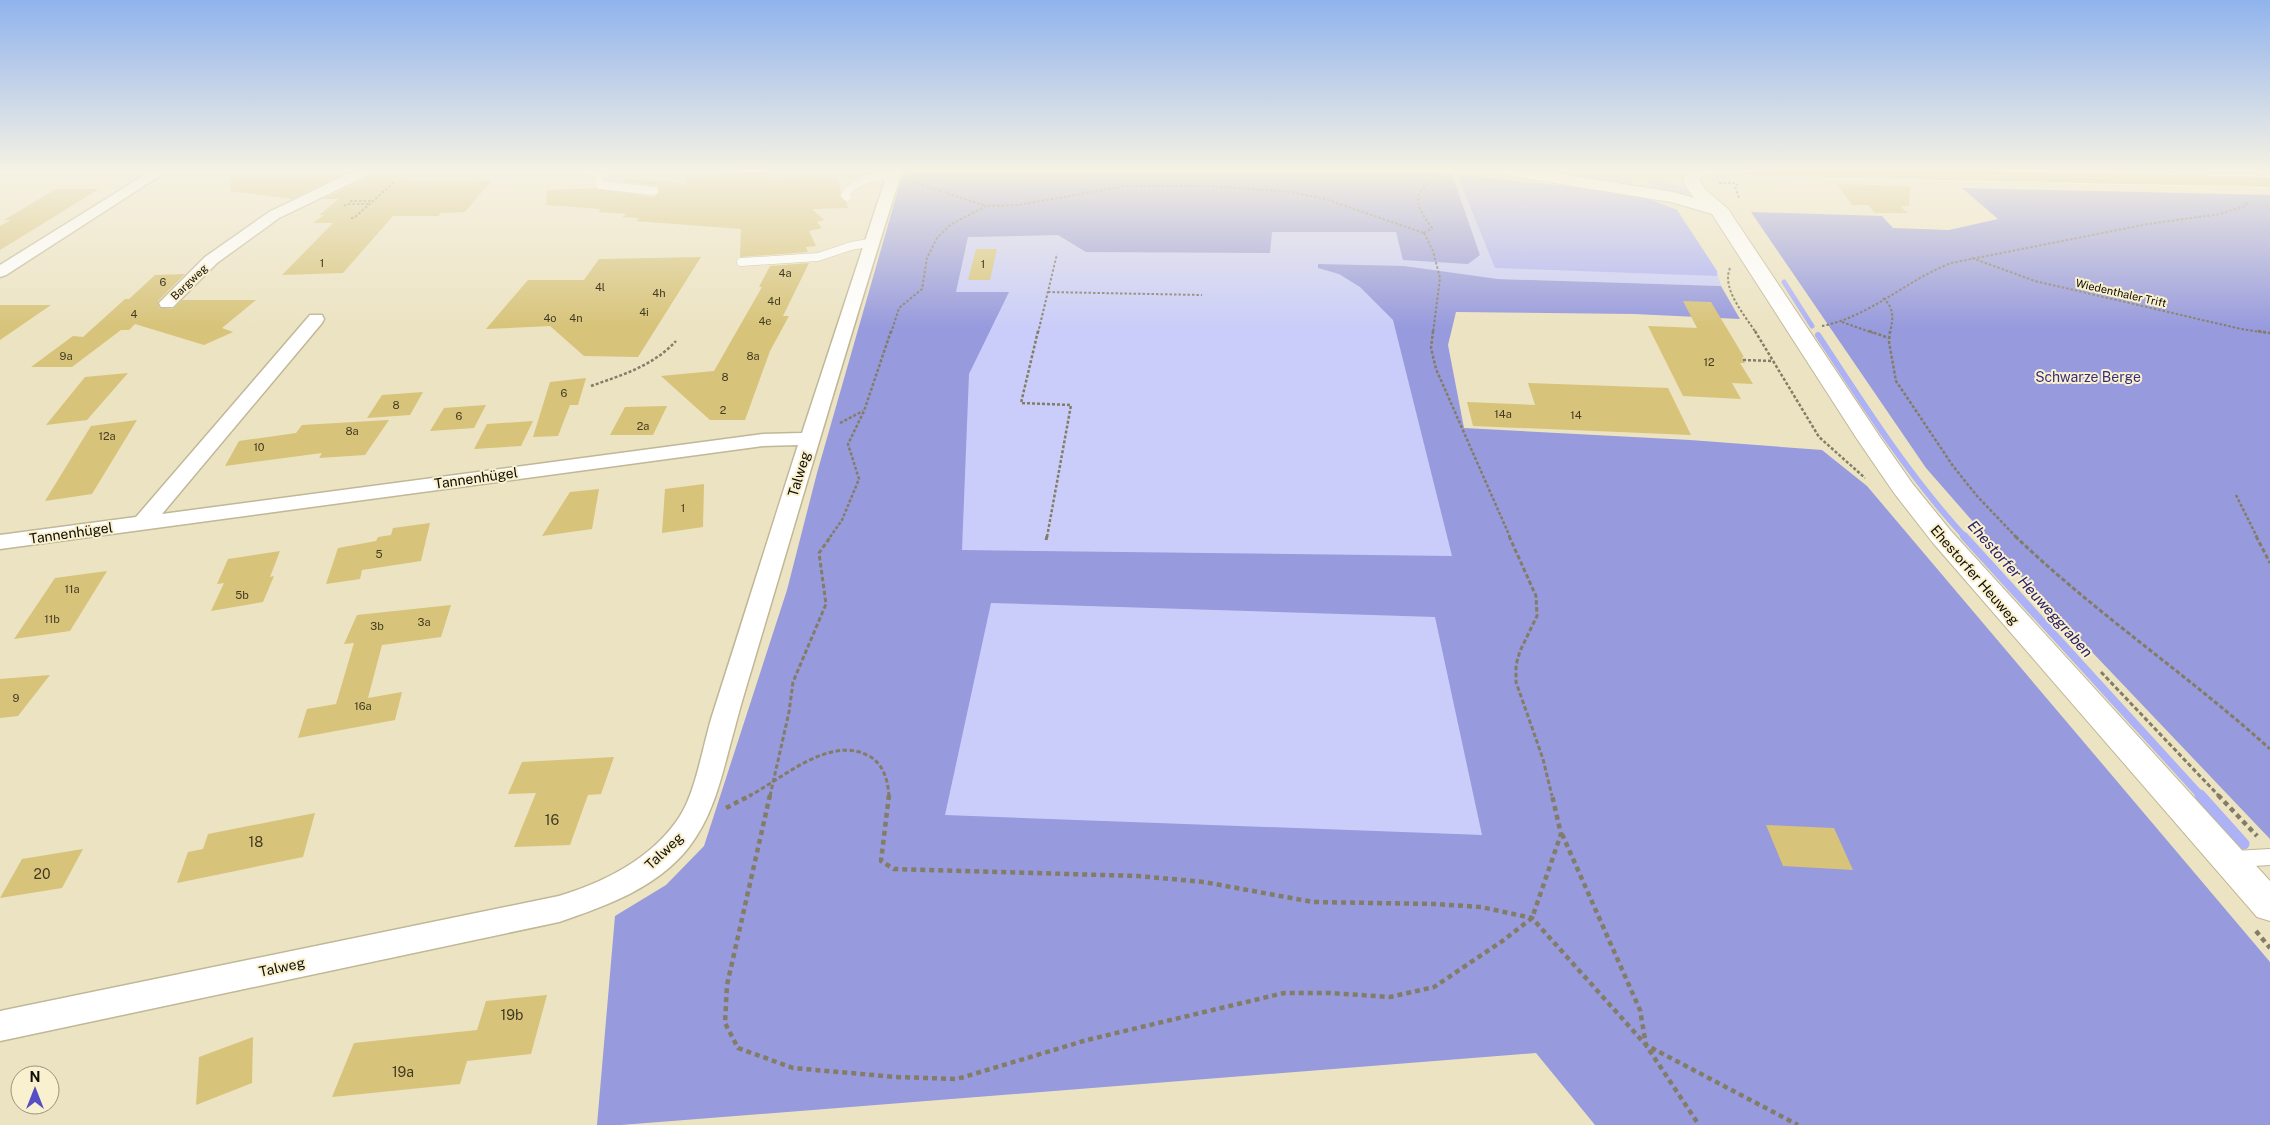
<svg xmlns="http://www.w3.org/2000/svg" width="2270" height="1125" viewBox="0 0 2270 1125" font-family="'Public Sans',sans-serif">
<rect width="100%" height="100%" fill="#ece3c2"/>
<path fill="#cacdf9" d="M 1552,173 L 1634,176 L 1630,185 Z
M 1452,174 L 1581,188 L 1652,200 L 1677,210 L 1717,271 L 1721,286 L 1498,279 L 1404,267 L 1549,874 L 822,870 L 968,237 L 975,231 L 1396,232 L 1480,255 Z
M 1651,180 L 1686,187 L 1694,196 L 1649,189 Z"/>
<path fill="#979add" fill-rule="evenodd" d="M 906,171 L 1400,171 L 1452,174 L 1480,255 L 1468,264 L 1403,260 L 1396,232 L 1272,232 L 1270,253 L 1086,252 L 1058,235 L 968,237 L 956,292 L 1009,292 L 969,374 L 962,550 L 1452,556 L 1393,320 L 1360,287 L 1339,274 L 1318,268 L 1318,264 L 1404,266 L 1498,279 L 1721,286 L 1740,319 L 1634,314 L 1456,312 L 1448,345 L 1464,428 L 1690,440 L 1822,450 L 1867,486 L 2270,962 L 2270,1125 L 1595,1125 L 1536,1053 L 621,1125 L 597,1125 L 615,916 L 666,885 L 704,846 L 787,590 L 817,473 L 900,183 ZM 991,603 L 1435,617 L 1482,835 L 945,815 Z
M 1962,188 L 2270,195 L 2270,839 L 2031,588 L 1926,468 L 1751,212 L 1882,216 L 1893,228 L 1949,230 L 1998,219 Z"/>
<path fill="#adb1f5" d="M 1457,174 L 1581,188 L 1652,200 L 1677,210 L 1717,271 L 1717,276 L 1495,268 Z"/>
<g fill="none" stroke-linecap="round" stroke-linejoin="round">
<path stroke="#adb1f5" stroke-width="5" d="M 1784,282 L 1812,326"/>
<path stroke="#adb1f5" stroke-width="6" d="M 1818,335 C 1864,405 1908,475 1965,537"/>
<path stroke="#adb1f5" stroke-width="8" d="M 1964,536 L 2201,796"/>
<path stroke="#adb1f5" stroke-width="11" d="M 2200,795 L 2244,844"/>
</g>
<path fill="#d7c379" d="M 768,171 L 770,180 L 821,174 L 822,178 L 836,176 L 841,191 L 840,197 L 846,202 L 848,208 L 812,209 L 824,220 L 817,222 L 822,228 L 809,231 L 816,246 L 806,247 L 808,252 L 740,257 L 741,229 L 636,221 L 639,218 L 622,217 L 627,214 L 598,212 L 601,209 L 546,205 L 547,190 L 596,188 L 654,197 L 659,192 L 657,186 L 622,182 L 627,178 L 687,184 L 686,178 Z
M 404,175 L 400,179 L 411,179 L 407,182 L 491,181 L 465,212 L 441,213 L 438,216 L 393,216 L 343,273 L 282,275 L 333,223 L 313,223 L 324,215 L 319,215 L 339,199 L 323,199 L 371,176 Z
M 339,176 L 292,199 L 230,191 L 231,178 Z
M 1837,184 L 1910,186 L 1909,206 L 1900,206 L 1908,213 L 1875,213 L 1868,205 L 1852,205 Z
M 56,189 L 99,189 L 0,250 L 0,226 L 11,220 L 4,220 Z
M 976,249 L 997,249 L 990,280 L 968,280 Z
M 701,257 L 638,357 L 584,356 L 550,326 L 486,329 L 528,280 L 584,280 L 599,259 Z
M 809,263 L 783,316 L 789,316 L 770,351 L 745,420 L 710,420 L 661,376 L 714,371 L 762,287 L 759,287 L 770,266 Z
M 185,274 L 158,301 L 159,308 L 173,309 L 182,300 L 256,300 L 222,328 L 233,332 L 204,345 L 135,324 L 129,330 L 121,330 L 72,367 L 31,367 L 73,336 L 83,337 L 125,299 L 129,299 L 155,275 Z
M 1683,301 L 1711,302 L 1744,357 L 1742,357 L 1745,363 L 1740,363 L 1753,384 L 1732,383 L 1741,399 L 1683,396 L 1648,326 L 1697,328 Z
M 0,305 L 51,305 L 0,340 Z
M 128,373 L 87,420 L 46,425 L 85,377 Z
M 586,378 L 578,405 L 570,405 L 558,436 L 533,437 L 550,382 Z
M 1528,383 L 1668,388 L 1691,435 L 1473,426 L 1467,402 L 1535,405 Z
M 423,392 L 410,415 L 367,418 L 382,395 Z
M 486,405 L 474,428 L 430,431 L 444,408 Z
M 667,406 L 653,435 L 610,435 L 625,407 Z
M 137,420 L 92,494 L 45,501 L 91,426 Z
M 389,420 L 365,455 L 319,458 L 322,453 L 225,466 L 239,441 L 296,433 L 302,425 Z
M 533,421 L 521,446 L 474,449 L 487,424 Z
M 704,484 L 703,527 L 662,533 L 665,489 Z
M 599,489 L 592,529 L 542,536 L 570,492 Z
M 430,523 L 421,561 L 362,570 L 360,579 L 326,584 L 338,548 L 376,541 L 378,537 L 391,535 L 393,528 Z
M 280,551 L 270,577 L 274,576 L 263,602 L 211,611 L 224,583 L 217,584 L 228,559 Z
M 107,571 L 70,631 L 14,639 L 55,578 Z
M 451,605 L 441,637 L 382,645 L 368,698 L 402,692 L 395,720 L 298,738 L 307,709 L 336,704 L 354,643 L 344,644 L 357,615 Z
M 50,675 L 18,716 L 0,718 L 0,679 Z
M 614,757 L 601,794 L 588,795 L 570,845 L 514,847 L 536,793 L 508,794 L 522,762 Z
M 315,813 L 303,857 L 177,883 L 188,852 L 203,849 L 208,834 Z
M 1766,825 L 1834,828 L 1853,870 L 1783,866 Z
M 83,849 L 62,888 L 0,898 L 22,859 Z
M 547,995 L 531,1054 L 467,1061 L 460,1084 L 332,1097 L 354,1043 L 477,1030 L 486,1001 Z
M 253,1037 L 252,1083 L 196,1105 L 199,1057 Z"/>
<g fill="none" stroke-linecap="round" stroke-linejoin="round">
<g stroke="#c0b797" stroke-width="9">
<path id="lane-far1" d="M 592,171 L 599,176 L 600,185 L 654,191
M 2101,171 L 2112,179
M 847,197 L 845,195 C 857,178 874,177 893,176
M 741,262 L 818,257 L 851,246 L 874,242"/>
</g>
<g stroke="#c0b797" stroke-width="18">
<path id="lane" d="M 2235,859 L 2270,857"/>
</g>
<g stroke="#c0b797" stroke-width="3">
<path id="street" d="M 151,171 L 167,171 L 6,275 L 0,277 L 0,265 Z
M 354,171 L 372,171 L 370,174 L 279,218 L 217,263 L 173,307 L 161,307 L 159,303 L 205,257 L 269,212 Z
M 888,171 L 902,171 C 852,328 806,486 759,644 C 751,672 742,699 735,727 C 723,769 716,812 689,847 C 657,888 606,906 559,922 L 0,1041 L 0,1011 L 559,896 C 605,882 653,858 680,816 C 696,791 703,745 712,716 C 741,626 769,535 798,445 L 763,446 L 0,549 L 0,535 L 136,517 L 310,315 L 322,315 L 324,319 L 322,323 L 162,514 L 763,434 L 802,433 Z"/>
</g>
<g stroke="#c0b797" stroke-width="2">
<path id="secondary" d="M 1504,171 L 1543,171 L 1673,192 L 1694,198 L 1683,182 L 1685,176 L 1690,171 L 1711,171 L 1700,179 L 1700,182 L 1705,189 L 1728,209 L 1880,437 L 1912,483 L 1951,531 L 2270,881 L 2270,921 L 2257,917 L 1933,543 L 1894,493 L 1857,439 L 1712,214 L 1671,202 L 1512,176 L 1506,175 Z"/>
</g>
<g stroke="#fff" stroke-width="2">
<path id="primary" d="M 1743,171 L 1988,171 L 2270,177 L 2270,187 L 1751,176 L 1745,175 Z"/>
</g>
<path stroke="#837d67" stroke-width="2" stroke-dasharray="2.5 2" stroke-linecap="butt" d="M 913,182 L 986,206
M 1719,183 L 1736,183
M 1738,184 L 1735,186 L 1739,198
M 350,201 L 372,201
M 344,206 L 347,204 L 368,204
M 351,218 L 354,218 L 394,182
M 1424,233 L 1433,251 L 1440,278 L 1433,333
M 1424,233 L 1432,228 C 1415,204 1410,195 1437,177 L 1438,171
M 1972,258 L 2035,281 L 2241,329 L 2267,333
M 1730,268 C 1721,289 1745,315 1756,333
M 1048,292 L 1202,295
M 1883,298 C 1895,309 1893,318 1890,333
M 1842,322 L 1873,333
M 1822,326 C 1869,317 1907,280 1951,263 L 2148,224 L 2220,214 L 2245,206 L 2248,201
M 891,333 L 899,308 L 922,289 L 927,258 L 937,238 L 950,225 L 986,206 L 1018,205 L 1126,186 L 1212,186 L 1292,192 L 1325,199 L 1424,233
M 1038,333 L 1057,254"/>
<path stroke="#837d67" stroke-width="2.5" stroke-dasharray="3 2" stroke-linecap="butt" d="M 1038,331 L 1021,403 L 1071,405 L 1047,537
M 1433,331 L 1431,348 L 1436,369 L 1510,537
M 1755,331 L 1819,437 L 1865,478
M 1869,331 L 1889,338
M 1890,331 L 1889,342 L 1896,381 L 1953,466 L 1977,496 L 2016,537
M 2258,331 L 2270,333
M 1743,360 L 1773,361
M 591,386 C 622,375 653,366 676,341
M 840,423 L 863,411
M 2236,495 L 2257,537
M 830,537 L 842,520 L 859,479 L 848,444 L 864,411 L 891,331"/>
<path stroke="#837d67" stroke-width="3" stroke-dasharray="4.5 2.5" stroke-linecap="butt" d="M 1509,536 L 1536,596 L 1537,616 L 1520,651 L 1516,665 L 1516,682 L 1543,759 L 1552,796
M 2015,536 C 2095,613 2188,675 2270,749
M 2256,536 L 2270,563
M 1046,540 L 1047,536
M 2101,672 L 2219,796
M 749,796 C 782,779 828,736 867,755 C 883,762 888,780 889,796
M 770,796 L 789,712 L 793,682 L 826,604 L 819,553 L 831,536"/>
<path stroke="#837d67" stroke-width="4.5" stroke-dasharray="5 4" stroke-linecap="butt" d="M 770,795 L 727,985 L 725,1023 L 738,1048 L 793,1068 L 896,1077 L 957,1079 L 1087,1040 L 1284,993 L 1330,993 L 1390,997 L 1434,987 L 1501,942 L 1532,918 L 1561,834 L 1552,795
M 889,795 L 881,861 L 894,869 L 1138,876 L 1204,882 L 1313,902 L 1435,904 L 1481,907 L 1532,918 L 1646,1045 L 1798,1125
M 2218,795 L 2257,836
M 726,808 L 751,795
M 1562,834 L 1640,1010 L 1646,1045 L 1699,1125
M 2256,931 L 2270,948"/>
<use href="#lane-far1" stroke="#fff" stroke-width="8"/>
<use href="#lane" stroke="#fff" stroke-width="16"/>
<use href="#street" fill="#fff" fill-rule="evenodd"/>
<use href="#secondary" fill="#fff" fill-rule="evenodd"/>
<use href="#primary" fill="#d5c36e" fill-rule="evenodd"/>
</g>
<linearGradient id="sky" x2="0" y2="1"><stop stop-color="#90b3ed"/><stop offset="0.52" stop-color="#f6f2e4"/><stop offset="1" stop-color="#f6f2e4" stop-opacity="0"/></linearGradient>
<rect width="2270" height="328" fill="url(#sky)"/>
<g text-anchor="middle" stroke-width="4" stroke-linejoin="round" paint-order="stroke">
<g font-size="11" fill="#423a21">
<text x="322" y="267">1</text>
<text x="983" y="268">1</text>
<text x="785" y="277">4a</text>
<text x="163" y="286">6</text>
<text x="600" y="291">4l</text>
<text x="659" y="297">4h</text>
<text x="774" y="305">4d</text>
<text x="644" y="316">4i</text>
<text x="134" y="318">4</text>
<text x="550" y="322">4o</text>
<text x="576" y="322">4n</text>
<text x="765" y="325">4e</text>
<text x="66" y="360">9a</text>
<text x="753" y="360">8a</text>
<text x="1709" y="366">12</text>
<text x="725" y="381">8</text>
<text x="564" y="397">6</text>
<text x="396" y="409">8</text>
<text x="723" y="414">2</text>
<text x="1503" y="418">14a</text>
<text x="1576" y="419">14</text>
<text x="459" y="420">6</text>
<text x="643" y="430">2a</text>
<text x="352" y="435">8a</text>
<text x="107" y="440">12a</text>
<text x="259" y="451">10</text>
<text x="683" y="512">1</text>
<text x="379" y="558">5</text>
<text x="72" y="593">11a</text>
<text x="242" y="599">5b</text>
<text x="52" y="623">11b</text>
<text x="424" y="626">3a</text>
<text x="377" y="630">3b</text>
<text x="16" y="702">9</text>
<text x="363" y="710">16a</text>
</g>
<g font-size="11" fill="#100d04" stroke="#f9f0cf">
<text transform="translate(189 282) rotate(-44)" y="4">Bargweg</text>
<text transform="translate(2121 293) rotate(13)" y="4">Wiedenthaler Trift</text>
</g>
<g font-size="14" fill="#352e7c" stroke="#f9f0cf">
<text x="2088" y="382">Schwarze Berge</text>
</g>
<g font-size="14" fill="#100d04" stroke="#f9f0cf">
<text transform="translate(799 474) rotate(-73)" y="5">Talweg</text>
<text transform="translate(476 478) rotate(-8)" y="5">Tannenhügel</text>
<text transform="translate(71 533) rotate(-8)" y="5">Tannenhügel</text>
<text transform="translate(1975 575) rotate(49)" y="5">Ehestorfer Heuweg</text>
<text transform="translate(664 851) rotate(-43)" y="5">Talweg</text>
<text transform="translate(282 967) rotate(-12)" y="5">Talweg</text>
</g>
<g font-size="14" fill="#423a21">
<text x="552" y="825">16</text>
<text x="256" y="847">18</text>
<text x="42" y="879">20</text>
<text x="512" y="1020">19b</text>
<text x="403" y="1077">19a</text>
</g>
<g font-size="15" font-style="italic" fill="#29206c" stroke="#f9f0cf">
<text transform="translate(2030 589) rotate(48)" y="5">Ehestorfer Heuweggraben</text>
</g>
</g>
<g transform="translate(35 1090)"><circle r="24" fill="#f9f0cf" stroke="#9c957e"/>
<path d="M0-4L9 19L0 12L-9 19Z" fill="#574dc4"/>
<text y="-8" font-size="14" font-weight="bold" text-anchor="middle" fill="#100d04">N</text>
</g>
</svg>
